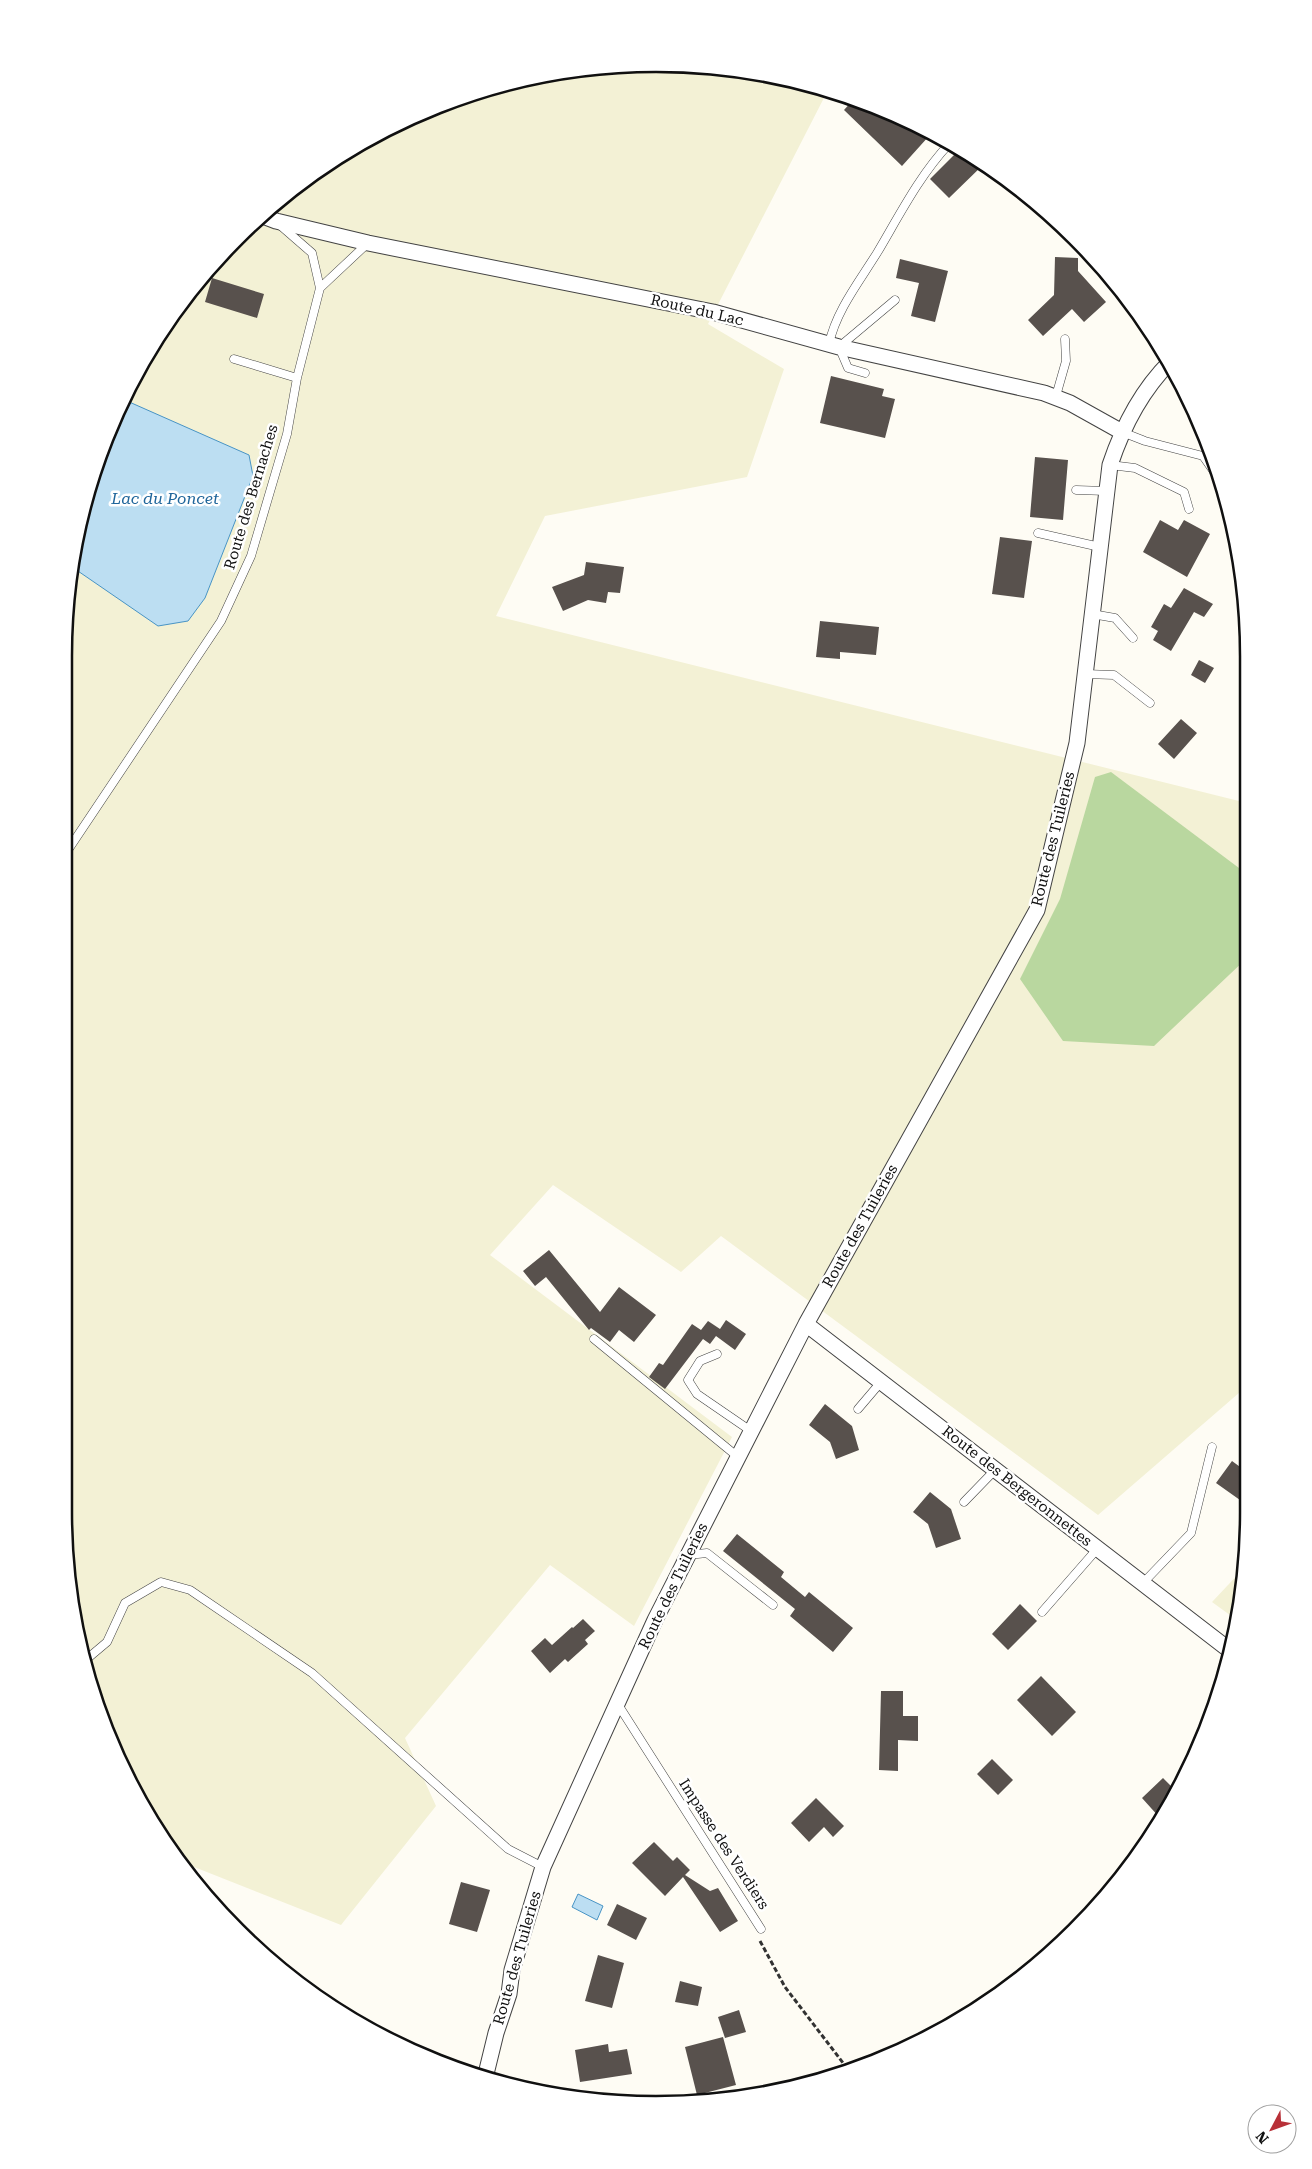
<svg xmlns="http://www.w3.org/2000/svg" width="1312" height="2169" viewBox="0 0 1312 2169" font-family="'Roboto Serif',serif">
<rect width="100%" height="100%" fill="#fefcf4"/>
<path fill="#f3f1d5" d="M 656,64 L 772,75 L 827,92 L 708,324 L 784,369 L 747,477 L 545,516 L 496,616 L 1247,803 L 1247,1386 L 1098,1515 L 721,1236 L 681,1272 L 553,1185 L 490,1255 L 732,1437 L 634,1626 L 550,1565 L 405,1738 L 436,1806 L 341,1925 L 179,1861 L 125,1775 L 95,1703 L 69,1591 L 65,617 L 95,465 L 164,327 L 237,237 L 327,163 L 430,109 L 541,75 Z
M 1244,1568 L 1234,1618 L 1212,1602 Z"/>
<path fill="#b9d79f" d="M 1111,772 L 1247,874 L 1247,958 L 1154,1046 L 1063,1041 L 1020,979 L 1060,899 L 1095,777 Z"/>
<path fill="#bcdef2" stroke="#4894c5" d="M 127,401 L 249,455 L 253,476 L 205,598 L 188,621 L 158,626 L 75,569 L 95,465 Z
M 578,1894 L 603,1906 L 597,1920 L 572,1907 Z"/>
<path fill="#58514d" d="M 853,100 L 873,106 L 890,122 L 896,116 L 922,130 L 929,136 L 902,166 L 844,110 Z
M 959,150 L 985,163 L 949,198 L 930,179 Z
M 1055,257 L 1078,258 L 1078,271 L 1106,302 L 1084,322 L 1072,309 L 1043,336 L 1028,320 L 1054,295 Z
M 900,259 L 948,271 L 935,322 L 911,316 L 919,283 L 896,278 Z
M 212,278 L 264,294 L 257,318 L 205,302 Z
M 831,376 L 884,389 L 882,396 L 895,399 L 885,438 L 820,423 Z
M 1035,457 L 1068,460 L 1063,520 L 1030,517 Z
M 1160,520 L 1178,530 L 1184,520 L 1210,534 L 1187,577 L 1143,552 Z
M 1000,537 L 1032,541 L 1024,598 L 992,594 Z
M 586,562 L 624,567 L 620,593 L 608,592 L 606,603 L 588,600 L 563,611 L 552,587 L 584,575 Z
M 1184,588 L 1213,604 L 1204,617 L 1194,612 L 1171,651 L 1153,640 L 1158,631 L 1151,627 L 1164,604 L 1171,608 Z
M 820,621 L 879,627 L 876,655 L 840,652 L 840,659 L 816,657 Z
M 1199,660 L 1214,668 L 1205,683 L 1191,675 Z
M 1181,719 L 1197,733 L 1174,759 L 1158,744 Z
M 549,1250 L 600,1312 L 619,1287 L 656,1315 L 634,1342 L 619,1330 L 610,1342 L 591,1328 L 589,1330 L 546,1277 L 535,1286 L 523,1271 Z
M 726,1320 L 746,1334 L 735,1350 L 716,1336 L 710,1344 L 703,1339 L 665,1389 L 649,1377 L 659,1363 L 663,1365 L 692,1324 L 701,1330 L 708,1321 L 720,1329 Z
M 825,1404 L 852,1426 L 859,1450 L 836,1459 L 830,1442 L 809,1425 Z
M 1232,1461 L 1247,1472 L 1247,1505 L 1216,1483 Z
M 930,1492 L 951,1509 L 961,1539 L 936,1548 L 928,1524 L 913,1512 Z
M 737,1534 L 784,1572 L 781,1577 L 805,1597 L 809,1592 L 853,1628 L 833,1652 L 790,1616 L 795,1609 L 723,1551 Z
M 1020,1604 L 1037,1621 L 1008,1650 L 992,1634 Z
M 583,1619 L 595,1631 L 585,1640 L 588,1644 L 568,1662 L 565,1659 L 550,1673 L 531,1651 L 545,1638 L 552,1645 L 572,1627 L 573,1628 Z
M 1041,1676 L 1076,1712 L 1052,1736 L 1017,1700 Z
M 881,1691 L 903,1691 L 903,1716 L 918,1716 L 918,1741 L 898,1740 L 898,1771 L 879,1770 Z
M 992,1759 L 1013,1780 L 998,1795 L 977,1774 Z
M 1163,1778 L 1174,1789 L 1160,1818 L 1142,1798 Z
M 816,1798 L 844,1826 L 833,1837 L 824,1827 L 809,1842 L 791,1823 Z
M 654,1842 L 673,1861 L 677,1857 L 690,1870 L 685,1875 L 710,1891 L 718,1888 L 738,1921 L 720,1932 L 683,1877 L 665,1896 L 632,1863 Z
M 461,1882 L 490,1890 L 477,1932 L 449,1924 Z
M 617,1904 L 647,1918 L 636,1940 L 607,1925 Z
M 598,1955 L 624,1963 L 612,2008 L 585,2001 Z
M 680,1981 L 702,1987 L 698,2006 L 675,2002 Z
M 739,2010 L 746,2032 L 725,2038 L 718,2017 Z
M 723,2037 L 736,2085 L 697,2095 L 685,2047 Z
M 608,2044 L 609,2052 L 627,2049 L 632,2074 L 580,2082 L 575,2050 Z"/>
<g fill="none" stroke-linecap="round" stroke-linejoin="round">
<g stroke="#434343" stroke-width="9">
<path id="service" d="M 281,226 L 312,253 L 320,288
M 829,344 C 836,311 859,282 877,253 C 899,216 919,176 949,144
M 234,359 L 297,378
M 865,373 L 848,368 L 839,347 L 895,300
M 1056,396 L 1066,361 L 1065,339
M 1122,432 L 1145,441 L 1203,456 L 1217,476
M 1110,465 L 1135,468 L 1184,492 L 1189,509
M 1076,490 L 1107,491
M 1038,533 L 1100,547
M 1092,614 L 1115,618 L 1133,638
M 1085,674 L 1114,675 L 1150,703
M 66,853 L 221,621 L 251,556 L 287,434 L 297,378 L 320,288 L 368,243
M 594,1339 L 738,1457
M 717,1354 L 700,1361 L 688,1380 L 697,1394 L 751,1431
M 858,1409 L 881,1382
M 964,1502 L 996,1469
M 688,1555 L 707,1553 L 773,1605
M 1143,1583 L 1191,1533 L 1212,1447
M 1042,1612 L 1098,1548
M 85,1658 L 88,1658 L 107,1642 L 125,1603 L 161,1582 L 190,1590 L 312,1673 L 508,1849 L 543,1867
M 617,1703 L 761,1929"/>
</g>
<g stroke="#434343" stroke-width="17">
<path id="minor" d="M 263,216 L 276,221 L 368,243 L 713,312 L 839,347 L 1044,393 L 1070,403 L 1122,432
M 806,1324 L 1228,1649
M 485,2078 L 496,2033 L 509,1994 L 512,1970 L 543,1867 L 655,1620 L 806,1324 L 1037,910 L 1077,743 L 1110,465 C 1123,426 1141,391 1170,362"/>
</g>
<path stroke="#323232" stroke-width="3" stroke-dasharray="5 2.5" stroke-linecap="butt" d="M 760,1941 L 785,1987 L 850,2072"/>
<use href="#service" stroke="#fff" stroke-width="8"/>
<use href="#minor" stroke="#fff" stroke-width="15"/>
</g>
<g text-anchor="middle" stroke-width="5" stroke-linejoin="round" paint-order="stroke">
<g font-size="15" fill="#101010" stroke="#fff">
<text transform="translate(697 310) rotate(13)" y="5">Route du Lac</text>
<text transform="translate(251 497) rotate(-73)" y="5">Route des Bernaches</text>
<text transform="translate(1053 839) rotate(-76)" y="5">Route des Tuileries</text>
<text transform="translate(860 1226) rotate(-61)" y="5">Route des Tuileries</text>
<text transform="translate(1017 1486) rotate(38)" y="5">Route des Bergeronnettes</text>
<text transform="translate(673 1586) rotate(-64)" y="5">Route des Tuileries</text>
<text transform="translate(724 1844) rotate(57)" y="5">Impasse des Verdiers</text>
<text transform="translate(517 1958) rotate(-74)" y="5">Route des Tuileries</text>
</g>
<g font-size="16" font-style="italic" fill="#20669b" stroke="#fff">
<text x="165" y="504">Lac du Poncet</text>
</g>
</g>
<path d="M0 0H1312V2169H0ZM656 72H656A584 584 0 0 1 1240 656V1512A584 584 0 0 1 656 2096H656A584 584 0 0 1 72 1512V656A584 584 0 0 1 656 72Z" fill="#fff" fill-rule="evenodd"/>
<path fill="none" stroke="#101010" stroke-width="2.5" d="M656 72H656A584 584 0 0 1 1240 656V1512A584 584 0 0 1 656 2096H656A584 584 0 0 1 72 1512V656A584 584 0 0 1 656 72Z"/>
<g transform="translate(1272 2129) rotate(229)"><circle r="24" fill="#ffffff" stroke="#9f9f9f"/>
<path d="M0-4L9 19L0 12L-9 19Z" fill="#b83038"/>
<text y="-8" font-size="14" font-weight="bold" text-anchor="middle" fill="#101010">N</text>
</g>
</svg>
